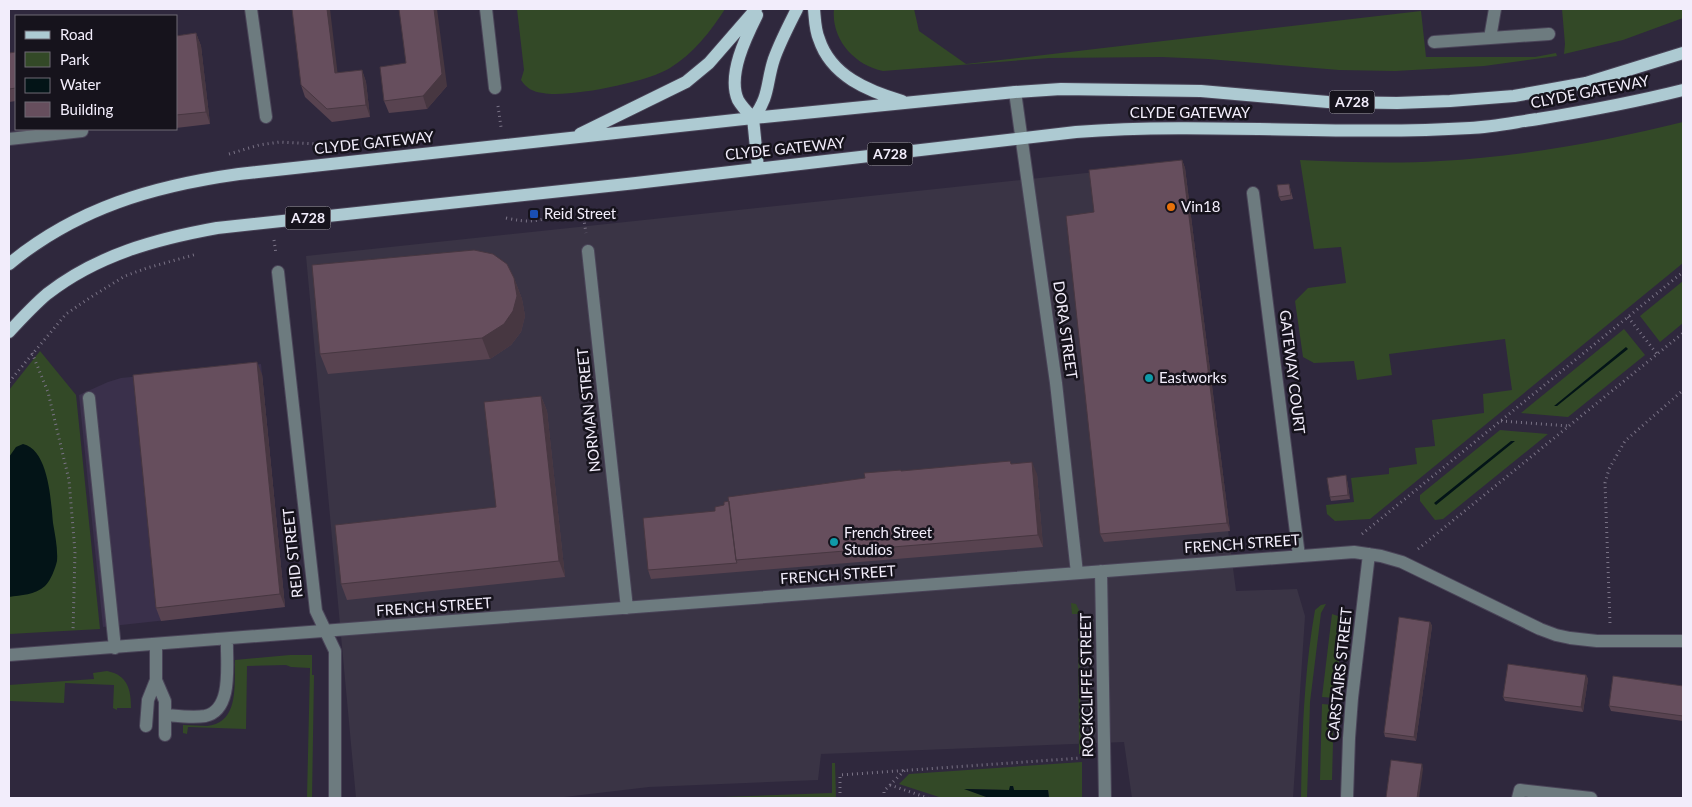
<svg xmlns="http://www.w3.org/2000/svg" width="1692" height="807" viewBox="0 0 1692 807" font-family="Lato,sans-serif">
<rect width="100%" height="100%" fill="#2f283d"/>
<path fill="#3a3445" d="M 1180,163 L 1236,591 L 1297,589 L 1305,616 L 1293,798 L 1132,798 L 1124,742 L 821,754 L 818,780 L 649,787 L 556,798 L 356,798 L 306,256 Z"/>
<path fill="#3a304b" d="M 261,364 L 285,607 L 103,627 L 79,395 L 108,382 L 121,378 Z"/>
<path fill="#334927" d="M 517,9 L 725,9 C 711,31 693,54 670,68 C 648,82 569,98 543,93 C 533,92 526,88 521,80 L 524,70 Z
M 834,9 L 914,9 L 919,31 L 966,64 L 1421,11 L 1426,57 L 1535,57 L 1556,53 L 1557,56 L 1484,66 L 1395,71 L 1339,70 L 1208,59 L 1162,57 L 1049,58 L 883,71 C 854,65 831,39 834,9 Z
M 1562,9 L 1683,9 L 1683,18 L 1623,40 L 1564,54 L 1565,44 Z
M 1683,122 L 1683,263 L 1370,519 L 1335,521 L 1327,514 L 1326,505 L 1354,502 L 1351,478 L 1389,474 L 1389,468 L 1417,464 L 1415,448 L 1435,446 L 1432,420 L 1484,413 L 1483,394 L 1512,390 L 1505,339 L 1389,354 L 1392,375 L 1357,380 L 1354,361 L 1314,363 L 1303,357 L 1295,301 L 1308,288 L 1346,283 L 1341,247 L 1314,249 L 1300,160 C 1347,162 1394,164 1440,161 C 1519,157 1607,141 1683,122 Z
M 1683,281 L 1683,323 L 1660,342 L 1640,316 Z
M 1624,329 L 1645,355 L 1568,417 L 1521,413 Z
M 40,351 L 76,395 L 100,629 L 9,634 L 9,390 Z
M 1500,430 L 1548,434 L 1443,519 L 1435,520 L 1420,501 L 1420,495 Z
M 1071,603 L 1076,604 L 1079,610 L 1081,754 L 1079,754 L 1078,614 L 1072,614 Z
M 1326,604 L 1321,613 L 1310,702 L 1307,798 L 1301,798 C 1302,735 1304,673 1315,610 L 1321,605 Z
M 1332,614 L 1344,618 L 1335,698 L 1322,697 Z
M 290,655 L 312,655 L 312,675 L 314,675 L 312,798 L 307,798 L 310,668 L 291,667 L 286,665 L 247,666 L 246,729 L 188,727 L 187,734 L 183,733 L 183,725 C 191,725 199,726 207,726 C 240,723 234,683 235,660 Z
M 107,671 C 128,675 131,690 131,708 L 117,708 L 117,710 L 113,708 L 114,685 L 65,683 L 64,703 L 9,701 L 9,685 L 94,679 L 93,673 Z
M 1322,704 L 1334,705 L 1332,780 L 1320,780 Z
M 1082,762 L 1082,798 L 1049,798 L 1048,790 L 1014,790 L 1013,786 L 1009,790 L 966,789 L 989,798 L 942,798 L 899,784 L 909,774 Z
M 832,763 L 835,763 L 836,798 L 695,798 L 832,793 Z"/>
<path fill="#031417" d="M 1626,347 L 1628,349 L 1557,406 L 1554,406 Z
M 1511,441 L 1515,441 L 1436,505 L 1434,503 Z
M 23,444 C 49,450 51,502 53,523 C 55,535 58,549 57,561 C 55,569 51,580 45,586 C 35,595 21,595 9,597 L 9,457 L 16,447 Z
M 1010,786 L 1013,786 L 1014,790 L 1048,790 L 1049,798 L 989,798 L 964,789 L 1009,790 Z"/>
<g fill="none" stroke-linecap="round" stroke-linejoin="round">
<g stroke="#4a4458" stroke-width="14">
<path id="minor" d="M 251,9 L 266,117
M 486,9 L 495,88
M 1490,38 L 1495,9
M 1434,42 L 1549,34
M 1015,92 L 1056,383 L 1077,573
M 9,139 L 82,131
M 1253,193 L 1299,556
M 588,251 L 627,608
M 278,272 L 316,611 L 335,651 L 335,798
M 89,398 L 115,648
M 1101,571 L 1105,798
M 9,655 L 1354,552 L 1381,556 L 1402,562 L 1540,629 L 1556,635 L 1570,638 L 1597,641 L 1683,641
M 156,680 L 165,701 L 165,735
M 166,715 C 178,716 193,718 205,716 C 234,710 226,662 227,639
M 146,726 L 148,700 L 156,680 L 156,644
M 1347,798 L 1349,738 L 1352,698 L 1369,554
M 1518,798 L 1520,790 L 1591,798"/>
</g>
<g stroke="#4a4458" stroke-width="14">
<path id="major" d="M 814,9 C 815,19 815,30 819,39 C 831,76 868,91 902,101
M 753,118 C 747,112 742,107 738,100 C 727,75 746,37 757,15
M 753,118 C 770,97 766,83 774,59 C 780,42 789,25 797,9
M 753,118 L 758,168
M 580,134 L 686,82 L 709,63 L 756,9
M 9,264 C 77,208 153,186 239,174 L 753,118 L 1015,92 L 1061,89 L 1201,91 L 1328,102 L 1397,103 L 1450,101 L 1514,96 L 1586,83 L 1683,53
M 9,332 C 21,319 34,305 47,294 C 97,255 156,239 217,228 L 636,183 L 1076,132 C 1207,122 1339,136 1470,128 C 1493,127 1516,122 1538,119 C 1587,111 1635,102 1683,90"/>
</g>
<path stroke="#7a7386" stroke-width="3" stroke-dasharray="1 4" stroke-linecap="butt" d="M 498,106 L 501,127
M 229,154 L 259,145 L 280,142 L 316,144
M 582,208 L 586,233
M 506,218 C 528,223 542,222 562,212
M 274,240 L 276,254
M 1628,317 L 1657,354
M 32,353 L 48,392 L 69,480 L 75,552 L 73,632
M 9,382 L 66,314 L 91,297 L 125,276 L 147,268 L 197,254
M 1501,421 L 1569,426
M 1362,534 L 1683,272
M 1418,549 L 1683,333
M 1610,623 L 1605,483 L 1609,469 L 1625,441 L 1681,392
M 890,785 L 928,798
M 840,798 L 840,775 L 1081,758 L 1084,753
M 884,798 L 884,791 L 905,770"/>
<use href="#minor" stroke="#6d7b7f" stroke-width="12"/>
<use href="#major" stroke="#adcad2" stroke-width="12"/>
</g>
<path fill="#584350" d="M 196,33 L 201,46 L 210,124 L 176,128 L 176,36 Z
M 16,52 L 16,101 L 9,102 L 9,53 Z
M 362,70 L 366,82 L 370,117 L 332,122 L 305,97 L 301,85 L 338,73 Z
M 447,86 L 427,109 L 389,113 L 384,101 Z
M 1182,160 L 1185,168 L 1230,531 L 1104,542 L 1100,534 Z
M 1289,184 L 1293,199 L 1281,201 L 1279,197 Z
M 514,278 L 522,299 L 525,316 L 521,332 L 511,345 L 490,359 L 328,374 L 320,354 Z
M 262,374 L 285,607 L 161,621 L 156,608 Z
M 541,396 L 547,411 L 565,577 L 347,600 L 341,584 L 496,507 Z
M 1011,464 L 1037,474 L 1043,547 L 651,579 L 648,570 L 715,511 L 724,505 L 901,471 Z
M 1347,480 L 1350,499 L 1331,501 L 1330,497 Z
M 1430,622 L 1432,626 L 1416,741 L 1385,737 L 1384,733 Z
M 1586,675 L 1588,679 L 1583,712 L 1505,701 L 1503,697 Z
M 1683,686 L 1683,721 L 1611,711 L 1609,706 Z"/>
<path fill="#473741" d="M 327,9 L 330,9 L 339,85 L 335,73 Z
M 434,9 L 437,9 L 447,86 L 427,109 L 423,96 Z
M 196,33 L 201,46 L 210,124 L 206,112 Z
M 362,70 L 366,82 L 370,117 L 366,105 Z
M 1182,160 L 1185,168 L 1230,531 L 1227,523 Z
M 514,278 L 522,299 L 525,316 L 521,332 L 511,345 L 490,359 L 482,338 Z
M 257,362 L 262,374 L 285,607 L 280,594 Z
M 541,396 L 547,411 L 565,577 L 559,561 Z
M 1032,462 L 1037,474 L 1043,547 L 1038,535 Z
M 1346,475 L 1347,480 L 1350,499 L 1348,495 Z
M 1430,622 L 1432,626 L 1416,741 L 1414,737 Z
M 1586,675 L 1588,679 L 1583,712 L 1581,707 Z
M 1422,764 L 1423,769 L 1419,798 L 1417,798 Z"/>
<path fill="#664e5d" stroke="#473741" d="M 292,9 L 327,9 L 335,73 L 362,70 L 366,105 L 327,109 L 301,85 Z
M 399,9 L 434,9 L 442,74 L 423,96 L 384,101 L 380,67 L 406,63 Z
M 196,33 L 206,112 L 176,115 L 176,36 Z
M 16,52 L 16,88 L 9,89 L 9,53 Z
M 1182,160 L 1227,523 L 1100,534 L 1066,216 L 1094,212 L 1089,170 Z
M 1289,184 L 1291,195 L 1279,197 L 1277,185 Z
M 474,250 L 493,254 L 507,264 L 514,278 L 517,296 L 513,311 L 504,324 L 482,338 L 320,354 L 312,265 Z
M 257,362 L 280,594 L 156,608 L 133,375 Z
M 541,396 L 559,561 L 341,584 L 335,525 L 496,507 L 484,402 Z
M 1010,461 L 1011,464 L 1032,462 L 1038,535 L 736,560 L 728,497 L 865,478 L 864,473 L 901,470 L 901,471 Z
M 1346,475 L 1348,495 L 1330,497 L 1327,478 Z
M 729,501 L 736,560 L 737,563 L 648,570 L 643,518 L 715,511 L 715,507 L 724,505 L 724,502 Z
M 1399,617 L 1430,622 L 1414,737 L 1384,733 Z
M 1508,664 L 1586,675 L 1581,707 L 1503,697 Z
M 1613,676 L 1683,686 L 1683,716 L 1609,706 Z
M 1391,760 L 1422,764 L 1417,798 L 1386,798 Z"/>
<circle fill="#e8710a" stroke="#16131c" stroke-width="2" cx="1171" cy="207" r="5"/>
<rect fill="#1a4fb4" stroke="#16131c" stroke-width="2" x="529" y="209" width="10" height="10" rx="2.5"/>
<g fill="#0f9aa8" stroke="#16131c" stroke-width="2">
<circle cx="1149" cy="378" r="5"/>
<circle cx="834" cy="542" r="5"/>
</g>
<g text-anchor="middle" stroke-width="5" stroke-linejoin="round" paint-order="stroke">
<g fill="#16131c" stroke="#b0acb8" stroke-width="1">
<rect x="1329.5" y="90.5" width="45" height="23" rx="4"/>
<rect x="867.5" y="142.5" width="45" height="23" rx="4"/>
<rect x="285.5" y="206.5" width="45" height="23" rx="4"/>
</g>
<g font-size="14" font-weight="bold" fill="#f2edfb">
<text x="1352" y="107">A728</text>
<text x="890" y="159">A728</text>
<text x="308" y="223">A728</text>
</g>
<g font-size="15" fill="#f2edfb" stroke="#16131c">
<text transform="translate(1590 92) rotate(-11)" y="5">CLYDE GATEWAY</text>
<text x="1190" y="118">CLYDE GATEWAY</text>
<text transform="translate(374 143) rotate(-6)" y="5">CLYDE GATEWAY</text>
<text transform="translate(785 149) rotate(-6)" y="5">CLYDE GATEWAY</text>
<text transform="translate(1065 330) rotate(82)" y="5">DORA STREET</text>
<text transform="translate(1292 372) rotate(83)" y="5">GATEWAY COURT</text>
<text transform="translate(589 410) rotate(-96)" y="5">NORMAN STREET</text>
<text transform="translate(1242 544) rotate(-4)" y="5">FRENCH STREET</text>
<text transform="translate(293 553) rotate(-96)" y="5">REID STREET</text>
<text transform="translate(838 575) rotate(-4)" y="5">FRENCH STREET</text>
<text transform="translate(434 607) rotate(-4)" y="5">FRENCH STREET</text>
<text transform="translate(1340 674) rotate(-84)" y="5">CARSTAIRS STREET</text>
<text transform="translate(1087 685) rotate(-91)" y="5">ROCKCLIFFE STREET</text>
</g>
<g font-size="15" fill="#f2edfb" stroke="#16131c" text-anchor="start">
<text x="1181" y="212">Vin18</text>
<text x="544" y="219">Reid Street</text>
<text x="1159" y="383">Eastworks</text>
<text x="844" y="538">French Street<tspan x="844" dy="17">Studios</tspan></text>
</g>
</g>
<rect width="1692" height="807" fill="none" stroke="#f2edfb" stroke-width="20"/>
<rect x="15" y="15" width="162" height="115" fill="#16131c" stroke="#6e6a75"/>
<rect x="25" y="31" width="25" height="8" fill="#adcad2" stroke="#6e6a75"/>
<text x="60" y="40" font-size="15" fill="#f2edfb">Road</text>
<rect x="25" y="52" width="25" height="15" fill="#334927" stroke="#6e6a75"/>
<text x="60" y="65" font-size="15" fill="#f2edfb">Park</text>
<rect x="25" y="78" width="25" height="15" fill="#031417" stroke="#6e6a75"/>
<text x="60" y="90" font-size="15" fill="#f2edfb">Water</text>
<rect x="25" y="102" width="25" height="15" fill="#664e5d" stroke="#6e6a75"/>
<text x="60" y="115" font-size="15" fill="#f2edfb">Building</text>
</svg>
